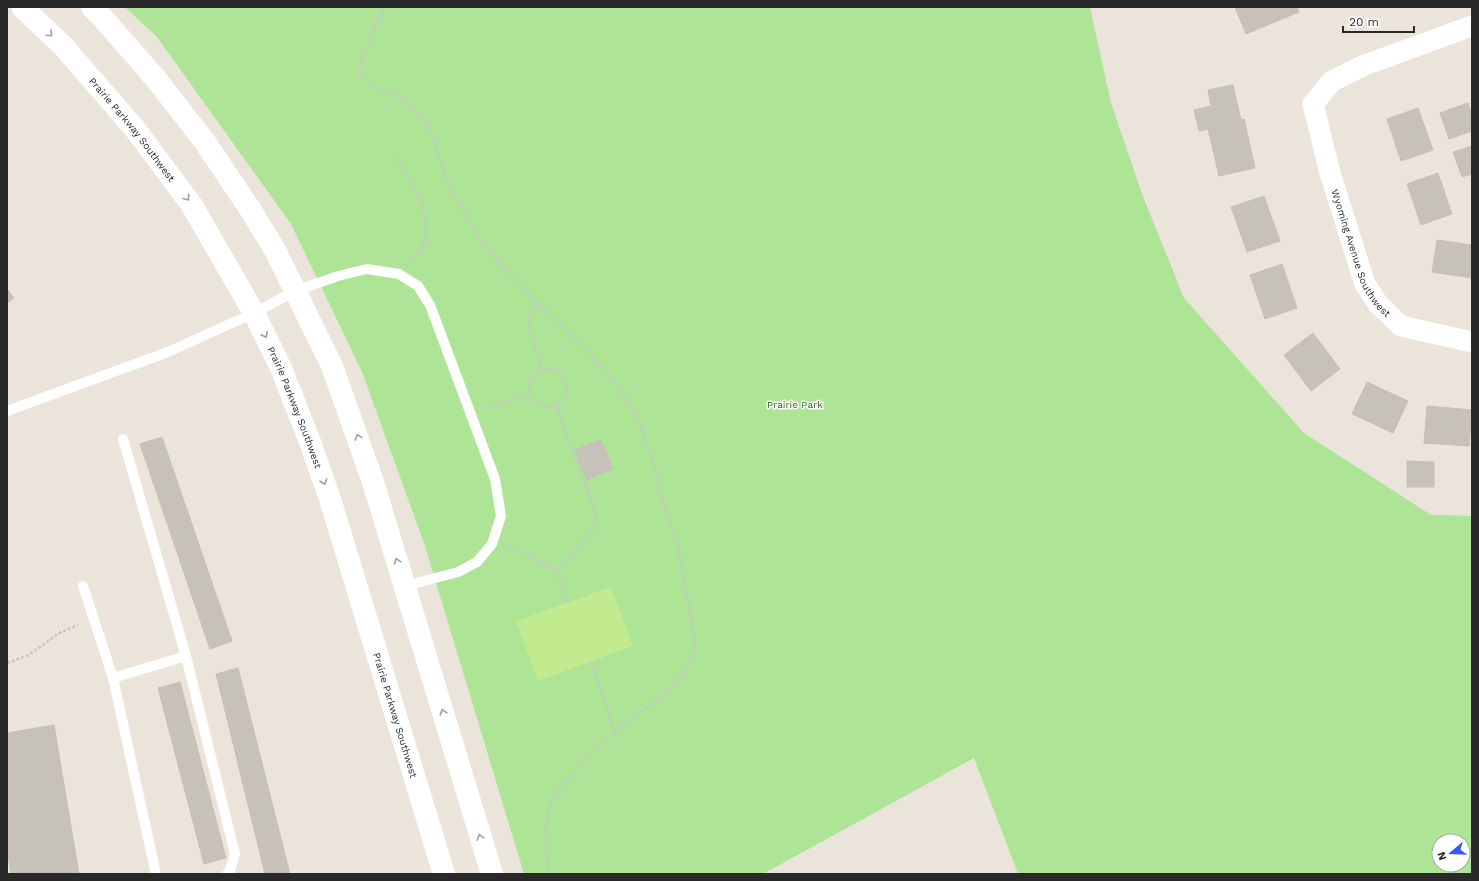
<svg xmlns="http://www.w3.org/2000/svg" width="1479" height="881" viewBox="0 0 1479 881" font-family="'Work Sans',sans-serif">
<rect width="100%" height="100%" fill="#ebe4da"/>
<path fill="#ade495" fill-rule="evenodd" d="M 125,7 L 1090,7 L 1111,103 L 1142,194 L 1184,298 L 1304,433 L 1431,515 L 1472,516 L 1472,874 L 1018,874 L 974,758 L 763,874 L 524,874 L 424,543 L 362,372 L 291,224 L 157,37 ZM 1439,841 L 1463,841 L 1463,865 L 1439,865 Z"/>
<path fill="#c2eb90" d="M 611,587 L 633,646 L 538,681 L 516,621 Z"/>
<path fill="#c7c2b9" stroke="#c7c0b4" d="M 1235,7 L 1297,7 L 1299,12 L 1246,34 Z
M 1233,85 L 1241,120 L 1244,119 L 1255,168 L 1219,176 L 1208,129 L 1199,131 L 1194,110 L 1211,106 L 1208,90 Z
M 1468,103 L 1472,116 L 1472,131 L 1449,139 L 1440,113 Z
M 1418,108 L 1433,150 L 1401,161 L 1387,119 Z
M 1472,146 L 1472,174 L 1462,177 L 1453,152 Z
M 1438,173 L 1452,214 L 1421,225 L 1407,184 Z
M 1264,196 L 1280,241 L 1247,252 L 1231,207 Z
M 1437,240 L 1472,245 L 1472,278 L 1432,272 Z
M 1282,264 L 1297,308 L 1265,319 L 1250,275 Z
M 7,289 L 14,298 L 7,303 Z
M 1313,333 L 1340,369 L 1311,391 L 1284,355 Z
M 1367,382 L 1408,401 L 1393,433 L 1352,414 Z
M 1427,406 L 1472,410 L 1469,446 L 1424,443 Z
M 162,437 L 232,641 L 210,649 L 140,444 Z
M 601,440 L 613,469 L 587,480 L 575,450 Z
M 1407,461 L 1434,462 L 1434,487 L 1407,487 Z
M 238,668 L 290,874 L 265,874 L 216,674 Z
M 180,682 L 226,858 L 204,864 L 158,688 Z
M 54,725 L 79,874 L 11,874 L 7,849 L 7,733 Z"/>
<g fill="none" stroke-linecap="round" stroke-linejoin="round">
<path stroke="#c7c7c7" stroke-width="2.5" stroke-dasharray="3 2" stroke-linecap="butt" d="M 384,7 L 360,63 L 360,75 L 376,88 L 405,99 L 427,125 L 435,142 L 444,174 L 469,221 L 490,253 L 538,303 L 580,343 L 613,379 L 637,417 L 651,454 L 665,510 L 676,535 L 696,647 L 687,666 L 667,692 L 614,733 L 591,754 L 557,792 L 549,808 L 546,828 L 549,874
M 396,158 L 411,180 L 420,198 L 427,224 L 423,248 L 410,262
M 538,303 L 529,317 L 529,325 L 542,370
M529 388a19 19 0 1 1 38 0a19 19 0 1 1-38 0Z
M 487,409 L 530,393
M 509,545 L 557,571 L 594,530 L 597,516 L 556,405
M 557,571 L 568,602
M 591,662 L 609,712 L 614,733
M 7,663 L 29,655 L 59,633 L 78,625"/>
<path stroke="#fff" stroke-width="10" d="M 7,411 L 168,352 L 254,313 L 295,291 L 338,276 L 367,269 L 399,274 L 418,286 L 430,305 L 495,479 L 501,516 L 492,544 L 477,562 L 458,572 L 405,586
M 123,439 L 186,656 L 235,854 L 229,873 L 227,874
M 83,586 L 113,678 L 156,874
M 113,678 L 186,656"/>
<path stroke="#fff" stroke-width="21" id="s1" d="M 1472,26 L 1365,65 L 1332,81 L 1313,104 L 1330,173 L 1365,284 L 1378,304 L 1401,326 L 1472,342"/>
<g stroke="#fff" stroke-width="22">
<path id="s2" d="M 22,7 L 63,46 L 135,129 L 191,204 L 254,313 L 281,368 L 310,442 L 330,499 L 444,874"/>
<path d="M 92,7 L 101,16 L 156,79 L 205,142 L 250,209 L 275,250 L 332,366 L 373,482 L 492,874"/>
</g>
</g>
<defs><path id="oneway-chevron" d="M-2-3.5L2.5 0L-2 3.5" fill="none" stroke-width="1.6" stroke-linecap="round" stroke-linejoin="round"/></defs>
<g stroke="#9f9f9f">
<use href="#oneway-chevron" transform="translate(50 34) rotate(43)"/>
<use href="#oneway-chevron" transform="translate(187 198) rotate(53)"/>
<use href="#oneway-chevron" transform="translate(265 335) rotate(64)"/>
<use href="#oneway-chevron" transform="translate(358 437) rotate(-110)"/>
<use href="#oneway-chevron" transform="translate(324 482) rotate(71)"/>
<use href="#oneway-chevron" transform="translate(397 561) rotate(-107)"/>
<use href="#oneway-chevron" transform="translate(443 712) rotate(-107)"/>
<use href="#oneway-chevron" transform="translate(480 837) rotate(-107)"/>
</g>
<g text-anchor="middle" stroke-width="3" stroke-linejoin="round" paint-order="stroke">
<g font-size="10" fill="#292929" stroke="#fff">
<text dy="4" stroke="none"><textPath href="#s2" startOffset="165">Prairie Parkway Southwest</textPath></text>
<text dy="4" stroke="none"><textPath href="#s1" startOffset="338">Wyoming Avenue Southwest</textPath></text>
<text dy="4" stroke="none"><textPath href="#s2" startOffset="489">Prairie Parkway Southwest</textPath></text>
<text dy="4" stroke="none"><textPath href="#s2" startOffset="813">Prairie Parkway Southwest</textPath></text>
</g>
<g font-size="10" fill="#266618" stroke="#fff">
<text x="795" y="408">Prairie Park</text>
</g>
</g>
<rect width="1479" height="881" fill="none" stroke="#292929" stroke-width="16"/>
<g transform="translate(1451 853) rotate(251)"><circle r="19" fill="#ffffff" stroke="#a9a9a9"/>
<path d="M0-3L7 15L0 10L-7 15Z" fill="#3555fd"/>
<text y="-6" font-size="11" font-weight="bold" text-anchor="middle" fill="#292929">N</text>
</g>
<path d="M1343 26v6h71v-6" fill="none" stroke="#292929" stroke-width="2"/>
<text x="1349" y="26" font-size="12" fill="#292929" stroke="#ffffff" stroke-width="3" paint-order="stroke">20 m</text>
</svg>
